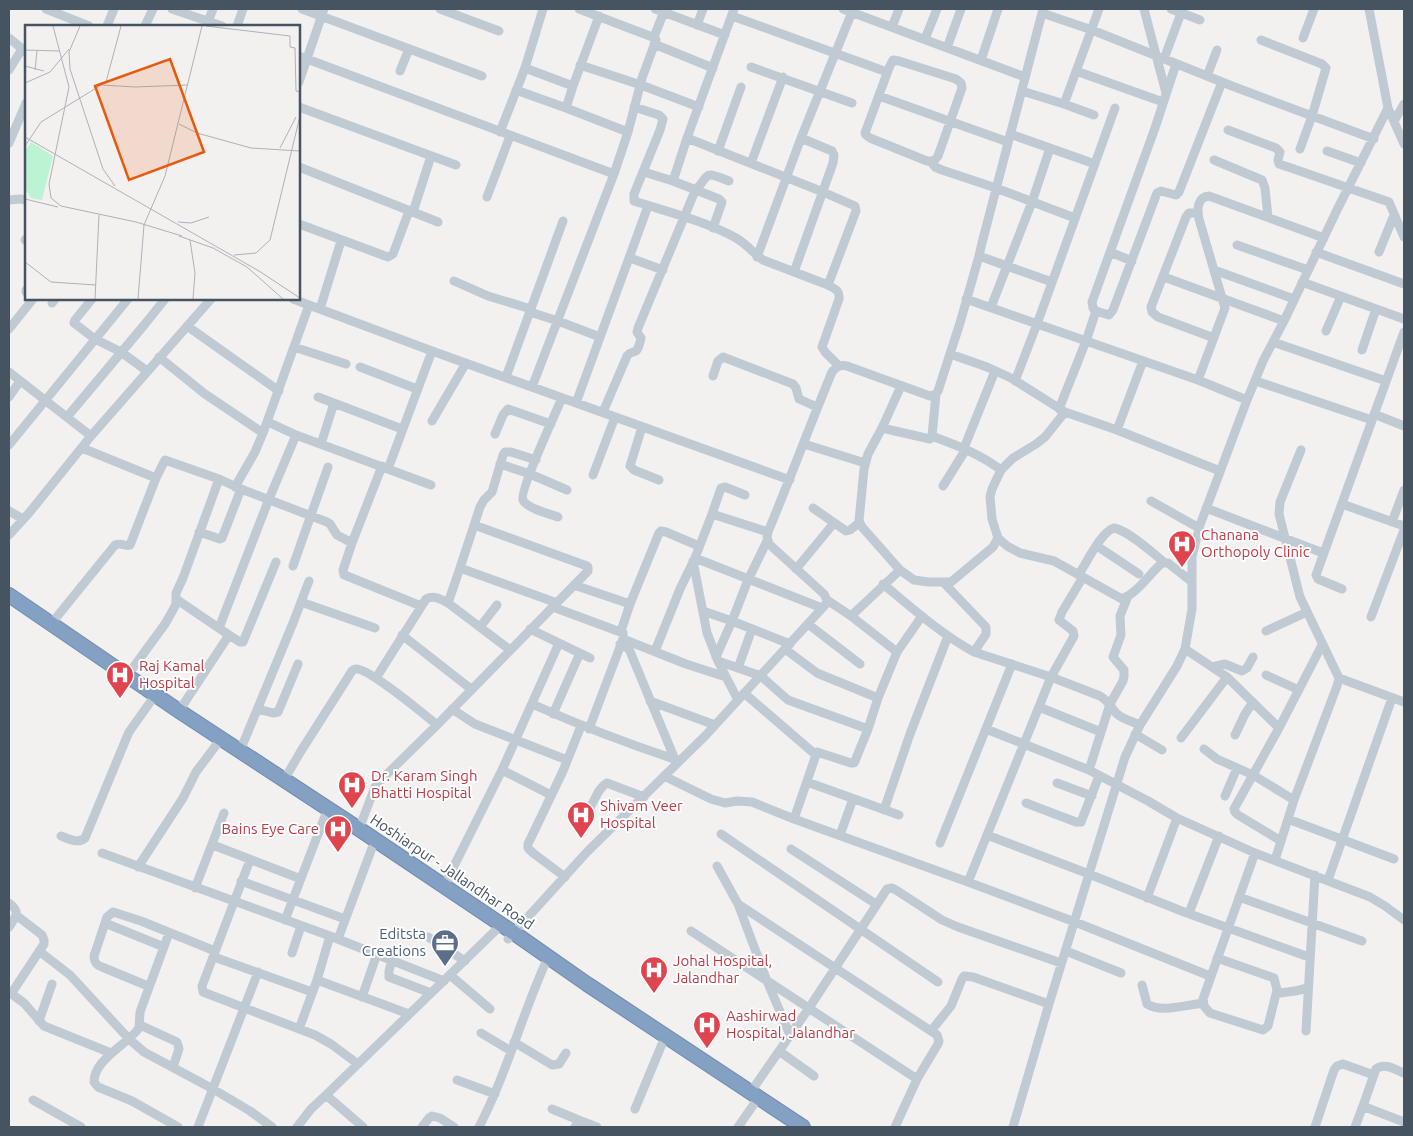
<svg xmlns="http://www.w3.org/2000/svg" width="1413" height="1136" viewBox="0 0 1413 1136" font-family="Ubuntu,sans-serif">
<rect width="100%" height="100%" fill="#f3f0f0"/>
<g fill="none" stroke-linecap="round" stroke-linejoin="round">
<g stroke="#6f8caf" stroke-width="16">
<path id="highway" d="M 9,595 L 179,711 L 359,829 L 514,933 L 587,984 L 803,1127"/>
</g>
<path stroke="#c0cad3" stroke-width="9" d="M 46,9 L 89,26
M 172,9 L 222,26
M 302,9 L 482,76
M 440,9 L 499,31
M 655,9 L 725,35
M 843,9 L 1025,77
M 1144,9 L 1166,93
M 1171,9 L 1200,20
M 1369,9 L 1388,108 L 1404,144
M 1042,13 L 1092,30 L 1232,86 L 1374,139
M 732,16 L 887,72
M 697,25 L 703,9
M 107,26 L 114,9
M 145,26 L 153,9
M 206,26 L 213,9
M 237,26 L 243,9
M 892,27 L 899,9
M 654,37 L 665,9
M 9,38 L 26,52
M 1303,38 L 1314,9
M 925,39 L 937,9
M 1261,40 L 1322,64 L 1326,68 L 1312,116 L 1300,149
M 654,44 L 713,68
M 947,48 L 961,9
M 299,56 L 614,174
M 1164,59 L 1181,13
M 893,60 L 899,61 L 956,79 L 961,83 L 962,88 L 938,156 L 934,161 L 927,161 L 870,138 L 866,135 L 865,133 L 889,68 Z
M 981,60 L 998,9
M 1176,64 L 1155,128 L 1092,302 L 1093,308 L 1096,311 L 1109,315 L 1113,310 L 1157,193 L 1161,191 L 1176,195 L 1179,192 L 1222,82
M 580,65 L 641,85 L 699,107
M 751,67 L 852,103
M 525,68 L 573,86
M 9,70 L 22,49
M 400,71 L 409,49
M 1076,71 L 1163,102
M 1207,76 L 1217,50
M 299,82 L 324,9
M 516,90 L 566,108 L 628,132
M 1022,91 L 1064,104 L 1094,115
M 879,96 L 1008,142
M 1064,104 L 1099,9
M 299,107 L 456,165
M 634,107 L 659,115 L 663,119 L 660,130 L 634,194 L 634,201 C 668,212 705,221 736,238 C 747,244 754,254 763,260 L 828,285 C 835,289 840,290 839,299 L 822,347 L 825,352 L 839,366
M 566,108 L 573,86 L 599,16
M 1394,121 L 1404,104
M 1228,130 L 1276,148 L 1280,152 L 1278,160 L 1279,164 L 1294,169 L 1389,202 L 1404,237
M 500,132 L 525,68 L 543,9
M 1010,134 L 1095,164
M 687,138 L 823,192 L 855,206 L 856,211 L 828,285
M 9,143 L 26,103
M 718,151 L 741,87
M 1327,151 L 1361,163
M 1214,160 L 1262,180 L 1265,188 L 1268,217
M 931,162 L 935,167 L 942,170 L 996,188 L 1075,218
M 751,163 L 783,77
M 299,167 L 438,222
M 644,172 L 673,181 L 719,199 L 722,202 L 721,205 L 713,228
M 673,181 L 687,138 L 734,9
M 487,197 L 510,136
M 9,200 L 20,199 L 26,200
M 413,212 L 431,156
M 1198,213 L 1189,213 L 1186,217 L 1151,307 L 1152,312 L 1158,317 L 1214,338
M 299,224 L 388,257 L 393,254 L 409,211
M 25,240 L 26,239
M 1237,245 L 1308,270
M 1110,252 L 1132,261
M 1316,252 L 1404,284
M 1379,252 L 1394,215
M 979,256 L 1052,282
M 757,257 L 801,138 L 852,12
M 630,258 L 663,270
M 1214,270 L 1294,299
M 794,272 L 833,163 L 834,155 L 832,151 L 801,138
M 1164,277 L 1284,321
M 454,281 L 488,296 L 531,309
M 1302,282 L 1404,319
M 26,290 L 26,292
M 92,299 L 75,320 L 74,323 L 95,339 L 121,352 L 147,371
M 293,299 L 432,351 L 790,480
M 966,299 L 1198,380 L 1247,400
M 52,303 L 55,299
M 991,307 L 1032,202 L 1050,148
M 320,309 L 341,241
M 530,312 L 558,321 L 600,337
M 187,326 L 279,391
M 9,329 L 33,299
M 1326,331 L 1341,296
M 1273,342 L 1386,381
M 294,347 L 346,364
M 1362,350 L 1376,309
M 950,354 L 987,367 L 1011,378 L 1065,412 L 1117,430 L 1220,471
M 159,357 L 205,394 L 263,433
M 360,367 L 417,389
M 9,372 L 91,436
M 713,376 L 718,361 L 723,357 L 793,384 L 796,388 L 799,399 L 817,407
M 506,377 L 563,221
M 1198,380 L 1225,308 L 1199,219 C 1197,210 1197,197 1209,196 L 1324,238
M 1015,381 L 1037,324 L 1115,108
M 1256,381 L 1372,420
M 532,387 L 614,174 L 628,132 L 642,78 L 656,40 L 655,38 L 579,9
M 9,397 L 20,381
M 318,397 L 402,429
M 576,403 L 648,206
M 1059,409 L 1086,341 L 1096,311
M 603,412 L 627,356 C 630,352 632,353 636,351 C 639,348 640,342 641,338 L 637,332 L 638,328 L 695,191 C 711,173 703,171 729,181
M 1374,414 L 1404,426
M 67,417 L 145,324 L 165,299
M 432,421 L 466,363
M 268,422 L 296,435 L 431,485
M 642,427 L 630,466 L 634,470 L 659,480
M 882,428 L 930,439 L 932,436 L 936,394
M 1117,430 L 1143,361
M 495,434 L 503,415 L 508,409 L 551,424
M 932,436 C 956,445 980,454 1001,470
M 321,444 L 334,403
M 804,444 L 865,463
M 9,445 L 128,299
M 82,448 L 156,478
M 964,448 L 995,371
M 500,464 L 530,474 L 567,490
M 382,466 L 352,543 L 343,570 L 344,575 L 347,576 L 421,606
M 388,469 L 432,351
M 593,475 L 615,417
M 943,486 L 966,449
M 235,487 L 255,452 L 263,433 L 309,305
M 1151,501 L 1199,528
M 1342,504 L 1404,526
M 813,508 L 846,531 L 850,530 L 859,523
M 1206,508 L 1323,553
M 9,511 L 23,519
M 712,514 L 768,532
M 558,517 C 550,514 526,508 523,500 C 519,492 556,412 562,398
M 1392,522 L 1404,490
M 199,532 L 220,539 L 222,538 L 241,489
M 9,535 L 29,513 L 91,436 L 211,299
M 998,538 L 1007,546 L 1020,553 L 1054,561 L 1122,599 C 1139,592 1149,574 1162,563 L 1168,563 L 1192,582
M 1097,546 L 1139,574
M 695,558 L 822,608
M 693,561 L 707,633 L 718,661 L 726,677
M 293,566 L 328,467
M 460,568 L 557,603
M 796,569 L 834,523
M 900,570 L 862,527 L 859,521 L 864,469 L 868,454 L 882,428 L 901,386
M 1079,574 C 1087,562 1101,532 1114,528 C 1129,531 1153,553 1165,563
M 943,582 L 986,627 L 986,634 L 974,652
M 883,584 C 912,608 941,634 974,652 L 1051,677 L 1100,696 C 1108,700 1111,708 1117,714 C 1123,719 1133,722 1140,725
M 574,585 L 630,604
M 1342,589 L 1318,579 L 1316,575 L 1404,332
M 176,599 L 229,635 L 179,711
M 827,600 L 851,616 L 897,652
M 301,602 L 375,628
M 448,603 L 460,568 L 480,507 L 484,500 L 492,492 L 503,455 L 505,452 L 511,452 L 536,460
M 553,607 L 623,633 L 623,639 L 589,729
M 703,611 L 732,621 L 790,644
M 851,616 L 900,570 L 914,580 L 928,582 L 951,582 L 993,547 L 998,538 L 992,519 L 990,497 L 992,489 L 1001,470 L 1013,458 L 1036,444 L 1045,437 L 1065,412
M 1371,617 L 1404,530
M 51,624 L 115,545 C 121,542 125,547 130,545 L 156,478 L 165,460 L 219,479 L 241,489 L 327,522 L 330,524 L 337,535 L 352,543
M 808,624 L 860,664
M 480,627 L 497,605
M 219,628 L 269,499 L 296,435
M 530,629 L 590,658
M 621,631 L 630,604 L 659,533 L 661,531 L 666,532 L 699,546
M 1266,631 L 1307,612
M 229,635 L 240,642 L 243,642 L 276,562
M 402,635 L 471,689
M 623,639 L 686,664 L 726,677 L 738,700
M 620,644 L 629,649 L 676,762
M 785,649 L 817,673 L 878,698
M 1185,649 L 1227,677 L 1279,728
M 655,651 L 680,589 L 695,558 L 712,514 L 721,488 L 725,487 L 745,495
M 716,657 L 732,621 L 748,580 L 767,541
M 718,661 L 761,676 L 788,700 L 868,729
M 1212,667 L 1225,664 L 1242,671 L 1247,668 L 1253,657
M 738,668 L 752,629
M 1266,675 L 1299,690
M 127,676 L 165,624 L 173,610 L 176,604 L 176,593 L 183,578 L 219,479
M 376,678 L 426,599 C 434,595 440,599 448,603 L 510,650
M 1339,678 L 1404,702
M 744,693 L 816,755
M 650,701 L 715,725
M 532,704 C 579,725 626,743 674,759
M 1039,707 L 1101,732
M 258,709 L 273,713 L 278,712 L 298,664
M 452,709 L 475,724 L 567,760
M 553,714 L 580,653
M 986,729 L 1089,770 L 1148,801 L 1177,818 L 1255,853 L 1370,897 L 1385,906 L 1404,920
M 1135,734 L 1162,750
M 1235,735 L 1245,714 L 1253,702
M 1181,738 L 1227,677
M 1204,749 L 1217,759 L 1253,775 L 1294,800
M 240,751 L 293,623 L 309,581
M 502,770 L 551,795
M 1089,770 L 1110,704 L 1123,681 L 1124,677 L 1124,670 L 1113,657 L 1121,635 L 1120,616 L 1128,596
M 664,776 L 711,799 L 725,803 L 737,801 L 752,802 L 794,819 L 968,882 L 1075,922 L 1210,976
M 284,780 L 301,751 L 352,671 C 353,670 354,669 356,669 C 367,667 425,715 437,725
M 807,782 L 899,815
M 1057,783 L 1092,796
M 1225,796 L 1237,768
M 1026,803 L 1076,822 L 1081,822 L 1099,776
M 884,810 L 910,734 L 948,636
M 586,812 C 595,804 596,789 607,783 L 644,797
M 794,819 L 817,752 L 851,763 L 854,763 L 855,761 L 868,729 L 878,698 L 897,652 L 922,616
M 1288,819 L 1394,859
M 359,829 L 375,787 L 381,780 L 437,725 L 588,571 L 588,567 L 587,566 L 474,525
M 721,834 L 938,982
M 840,835 L 853,799
M 987,835 L 1089,874 L 1184,912 L 1309,957
M 61,836 C 69,839 78,844 85,838 L 126,739 L 129,732 L 151,701
M 1281,841 L 1238,815 L 1235,812 L 1234,809 L 1279,728 L 1322,645
M 940,843 L 1012,664
M 213,845 L 301,879
M 791,849 L 876,904
M 102,853 L 330,936 L 444,981
M 1255,853 L 1203,999 L 1204,1006 L 1210,1013 L 1263,1030 L 1268,1026 L 1277,990
M 250,860 L 202,986 L 203,992 L 315,1035 L 331,1044 L 358,1064
M 1275,860 L 1294,800 L 1337,686 L 1339,678 L 1300,597 L 1279,514 L 1280,502 L 1301,450
M 717,866 L 738,904 L 767,981 L 790,1035
M 138,867 L 183,798 L 196,772 L 217,744
M 565,877 L 533,853 L 528,848 L 528,844 L 563,771 L 581,726
M 1328,880 L 1392,698
M 241,881 L 345,919
M 968,882 L 1051,677 L 1074,636 L 1073,631 L 1059,620 L 1062,612 L 1083,577
M 444,886 L 502,770 L 559,643
M 195,888 L 224,813
M 1239,897 L 1362,941
M 1147,898 L 1177,818
M 9,903 C 21,912 16,916 9,927
M 738,904 L 937,1035 L 939,1041 L 938,1044 L 917,1079 L 895,1127
M 1189,913 L 1219,836
M 285,920 L 325,816
M 105,923 L 164,947
M 691,931 L 917,1079
M 169,933 L 140,1012 L 139,1028 C 127,1045 94,1059 94,1082 L 98,1087 L 132,1101 L 178,1127
M 428,937 L 465,961
M 338,939 L 372,848
M 508,939 L 587,852 L 706,735 L 826,604 L 827,600 L 824,594 L 769,544 L 767,537 L 768,532 C 790,479 810,425 832,372 C 836,367 840,364 847,366 L 930,396 L 936,394 L 938,391 L 960,323 L 979,256 L 982,243 L 1043,9
M 39,951 L 70,975 L 129,1039 L 144,1052 L 213,1089 L 250,1111 L 272,1127
M 1066,951 L 1121,973
M 292,953 L 301,926
M 214,957 L 312,992
M 1217,958 L 1274,978 L 1277,990 L 1280,993 L 1295,991 L 1308,988
M 392,960 L 389,971 L 389,977 L 431,993
M 450,975 L 490,1009
M 317,980 L 409,1014
M 1142,985 L 1147,1004 C 1160,1013 1187,1005 1203,1003
M 148,986 L 102,967 C 96,965 94,962 94,956 L 107,917 L 113,912 L 141,921 L 215,951
M 9,992 L 24,1003 L 44,1026 L 111,1053
M 11,994 L 44,944 L 44,940 L 42,935 L 16,915
M 362,997 L 377,954
M 39,1021 L 52,984
M 140,1025 L 177,1042 L 179,1049 L 173,1067
M 299,1029 L 317,980 L 330,936
M 931,1031 L 951,1006 L 962,979 L 964,976 L 973,977 L 1049,1004
M 1306,1031 L 1315,875
M 481,1033 L 511,1051
M 514,1042 L 552,1065 L 559,1064 L 566,1053
M 779,1051 L 814,1076
M 1404,1073 C 1396,1070 1384,1062 1376,1069 L 1364,1103 L 1365,1107 L 1404,1122
M 457,1080 L 495,1094
M 750,1093 L 809,1008 L 887,889 L 892,888 L 896,890 L 942,920 L 958,927 L 1061,963
M 326,1095 L 363,1127
M 33,1100 L 81,1127
M 552,1109 L 581,1121
M 635,1109 L 662,1044
M 198,1127 L 258,972
M 297,1127 L 311,1109 L 326,1095 L 496,930
M 422,1127 L 429,1118 L 432,1116 L 440,1118 L 454,1127
M 479,1127 C 506,1075 521,1018 545,964
M 575,1127 L 578,1122 L 581,1121 L 597,1127
M 738,1127 L 754,1104
M 1013,1127 L 1049,1004 L 1125,757 L 1140,725 L 1177,666 L 1185,649 L 1192,609 L 1192,557 L 1200,525 L 1247,400 L 1263,361 L 1284,321 L 1337,210 L 1388,108
M 1315,1127 L 1334,1070 L 1337,1066 L 1343,1064 L 1374,1075
M 1355,1127 L 1364,1103"/>
<use href="#highway" stroke="#84a1c3" stroke-width="14"/>
</g>
<defs>
<g id="hospital-pin" transform="scale(1.4375)"><path d="M0 17L-7.5 6A9.5 9.5 0 1 1 7.5 6Z" fill="#e0444e" stroke="#fff"/><path d="M-5-5h3v3.5h4V-5h3V5h-3V1.5h-4V5h-3Z" fill="#fff"/></g>
<g id="office-pin" transform="scale(1.4375)"><path d="M0 17L-7.5 6A9.5 9.5 0 1 1 7.5 6Z" fill="#5c6f8a" stroke="#fff"/><path d="M-6-3h4V-5.5h4V-3h4V5H-6ZM-1-4.5V-3h2v-1.5ZM-6 0V1H6V0Z" fill="#fff"/></g>
</defs>
<g fill-rule="evenodd">
<use href="#hospital-pin" x="1182" y="544"/>
<use href="#hospital-pin" x="120" y="675"/>
<use href="#hospital-pin" x="352" y="785"/>
<use href="#hospital-pin" x="581" y="815"/>
<use href="#hospital-pin" x="338" y="829"/>
<use href="#office-pin" x="445" y="943"/>
<use href="#hospital-pin" x="654" y="970"/>
<use href="#hospital-pin" x="707" y="1025"/>
</g>
<g text-anchor="middle" stroke-width="4" stroke-linejoin="round" paint-order="stroke">
<g font-size="15" fill="#be3a42" stroke="#fff" text-anchor="start">
<text x="1201" y="540">Chanana<tspan x="1201" dy="17">Orthopoly Clinic</tspan></text>
<text x="139" y="671">Raj Kamal<tspan x="139" dy="17">Hospital</tspan></text>
<text x="371" y="781">Dr. Karam Singh<tspan x="371" dy="17">Bhatti Hospital</tspan></text>
<text x="600" y="811">Shivam Veer<tspan x="600" dy="17">Hospital</tspan></text>
<text x="319" y="834" text-anchor="end">Bains Eye Care</text>
<text x="673" y="966">Johal Hospital,<tspan x="673" dy="17">Jalandhar</tspan></text>
<text x="726" y="1021">Aashirwad<tspan x="726" dy="17">Hospital, Jalandhar</tspan></text>
</g>
<g font-size="15" fill="#465360" stroke="#fff">
<text transform="translate(452 872) rotate(34)" y="5">Hoshiarpur - Jallandhar Road</text>
</g>
<g font-size="15" fill="#4e5e75" stroke="#fff" text-anchor="end">
<text x="426" y="939">Editsta<tspan x="426" dy="17">Creations</tspan></text>
</g>
</g>
<g transform="translate(25 25)">
<rect width="275" height="275" fill="#f3f0f0"/>
<path d="M 6,117 L 28,131 L 17,175 L 6,173 L 0,163 L 0,126 Z" fill="#bcf3d3"/>
<path fill="none" stroke="#aeb1b6" stroke-width="1" d="M 28,1 L 44,62 L 24,159 L 26,173 L 36,181 L 111,197 L 157,211M 55,1 L 44,27 L 45,44 L 78,144 L 90,161M 181,1 L 265,11 L 265,22 L 270,23 L 271,66 L 275,67M 0,25 L 34,26M 0,41 L 19,46M 10,45 L 12,26M 0,58 L 25,47 L 44,24M 77,60 L 110,62 L 163,60M 154,99 L 172,108 L 226,123 L 275,126M 0,112 L 234,246 L 275,273M 0,121 L 16,97 L 81,57 L 96,1M 255,123 L 271,92M 0,174 L 33,182M 153,197 L 166,198 L 184,192M 119,200 L 140,151 L 177,1M 154,211 L 188,223 L 222,242 L 258,274M 165,215 L 170,248 L 168,274M 209,230 L 231,228 L 245,215 L 275,91M 0,237 L 26,257 L 71,260M 70,274 L 74,190M 113,274 L 119,200"/>
<path fill="#e8590c" fill-opacity="0.15" stroke="#e8590c" stroke-width="2.5" d="M 145,34 L 179,127 L 104,155 L 70,61 Z"/>
<rect width="275" height="275" fill="none" stroke="#465360" stroke-width="2.5"/>
</g>
<rect width="1413" height="1136" fill="none" stroke="#465360" stroke-width="20"/>
</svg>
